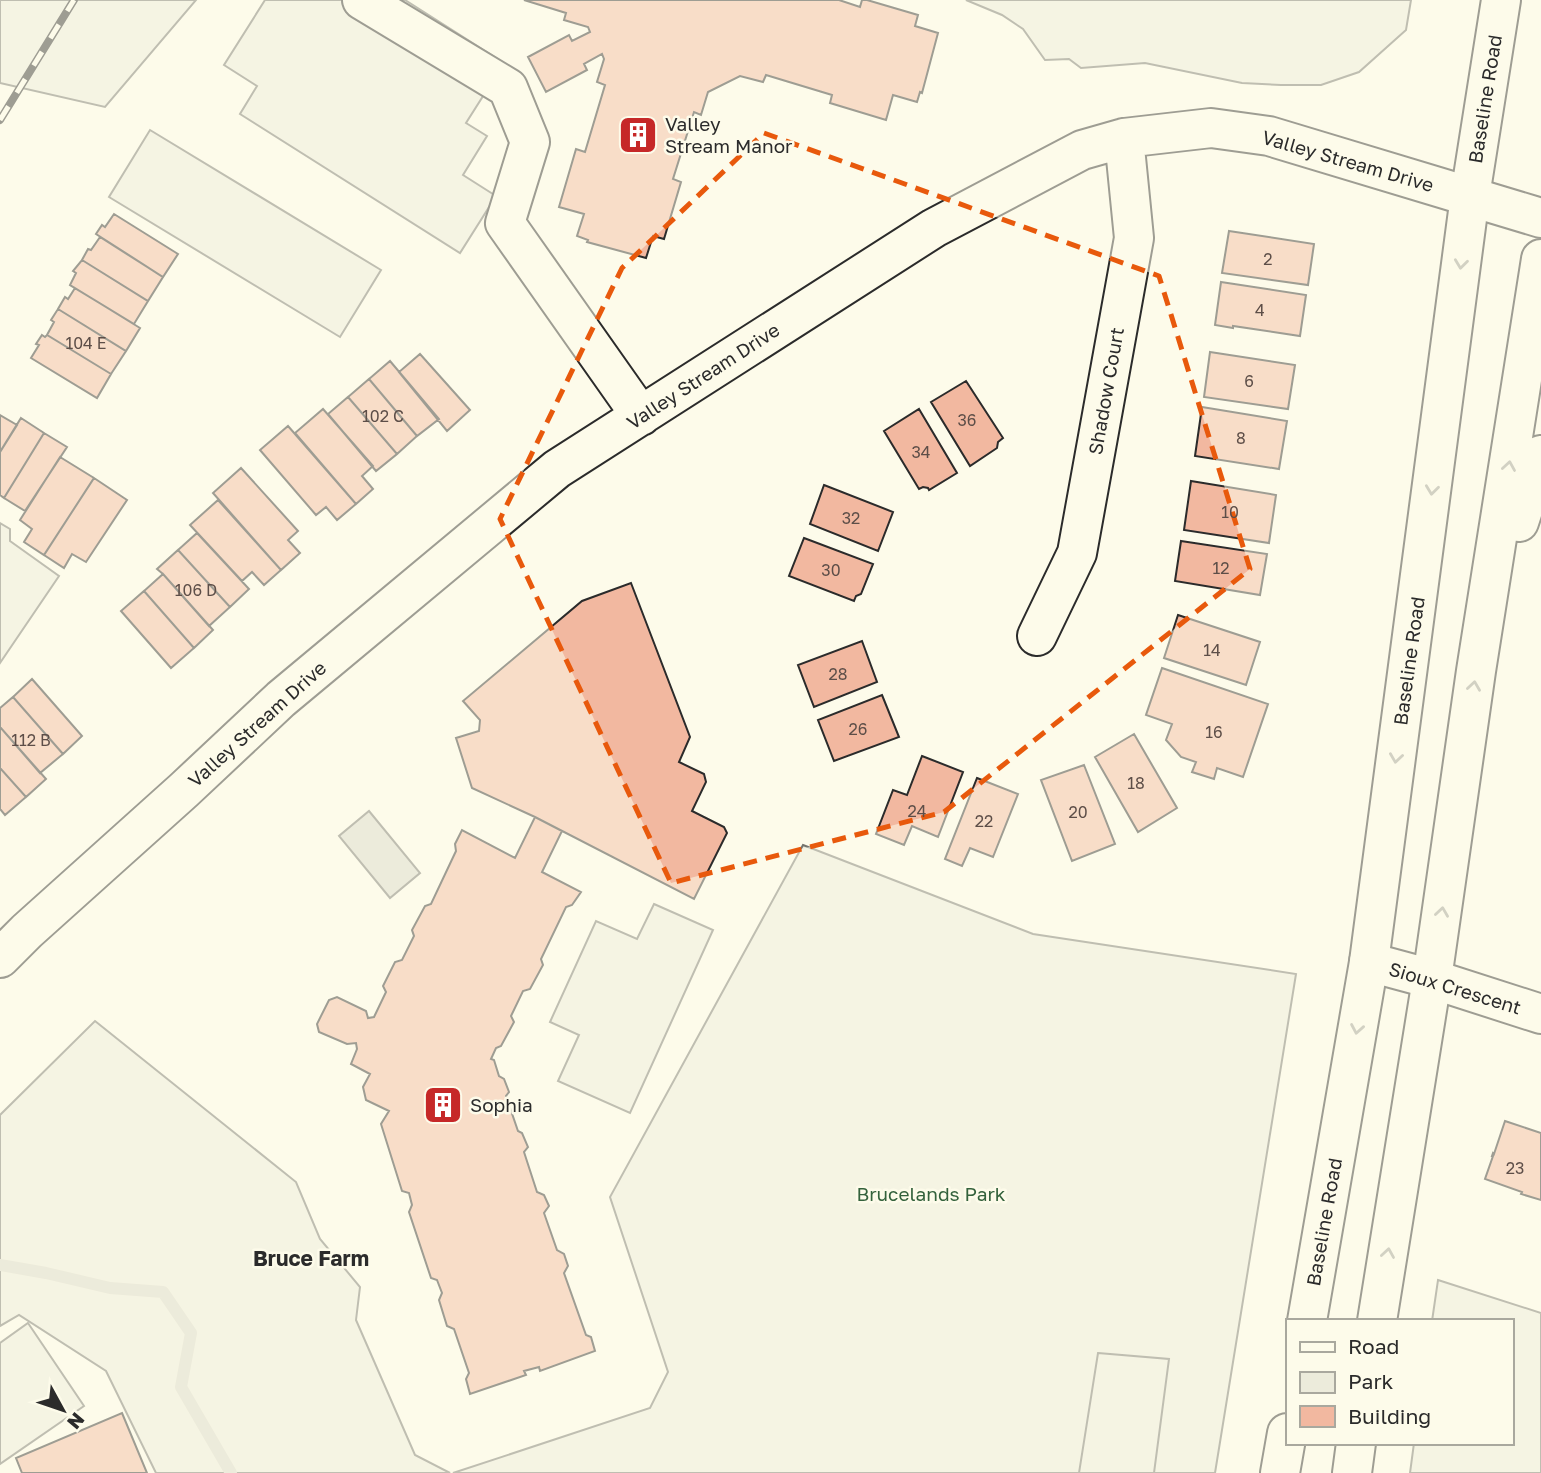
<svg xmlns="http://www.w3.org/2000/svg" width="1541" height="1473" viewBox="0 0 1541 1473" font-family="'Golos Text',sans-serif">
<rect width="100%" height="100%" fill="#fdfbea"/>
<path fill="#ecebdb" stroke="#74746e" stroke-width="2" d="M 0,0 L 196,0 L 105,107 L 0,83 Z
M 966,0 L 1411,0 L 1406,30 L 1359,72 L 1321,85 L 1281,85 L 1242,83 L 1145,63 L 1081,68 L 1069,59 L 1045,60 L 1023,29 L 1002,15 Z
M 803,845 L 1033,934 L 1296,974 L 1215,1473 L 453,1473 L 650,1408 L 668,1372 L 610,1197 Z
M 95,1021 L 296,1182 L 320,1239 L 360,1287 L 356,1320 L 415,1455 L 450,1473 L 156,1473 L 106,1371 L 19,1315 L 0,1326 L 0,1115 Z
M 1438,1280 L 1541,1313 L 1541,1473 L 1410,1473 L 1414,1443 L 1511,1443 L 1511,1321 L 1432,1321 Z"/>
<path fill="#eceadb" stroke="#74746e" stroke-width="2" d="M 265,0 L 405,0 L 504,63 L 466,123 L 487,136 L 463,175 L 496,196 L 460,253 L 240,114 L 257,86 L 224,65 Z
M 150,130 L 381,270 L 340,337 L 109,197 Z
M 0,523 L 10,529 L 10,541 L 59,576 L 0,663 Z
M 654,904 L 713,930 L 630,1113 L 558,1081 L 579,1035 L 550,1022 L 596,921 L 637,939 Z
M 28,1323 L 84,1406 L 0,1464 L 0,1343 Z
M 1098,1353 L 1169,1359 L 1154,1473 L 1079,1473 Z"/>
<path fill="#d8d7c9" stroke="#74746e" stroke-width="2" d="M 369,811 L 420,873 L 390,898 L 339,836 Z"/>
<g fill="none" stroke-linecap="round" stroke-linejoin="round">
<path stroke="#d8d7c9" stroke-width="12" d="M 0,1265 L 46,1273 L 110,1288 L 163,1292 L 191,1333 L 181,1387 L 231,1473"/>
</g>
<path fill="#f2b8a0" stroke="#2b2b2b" stroke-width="2" d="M 524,0 L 839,0 L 860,7 L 862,0 L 867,0 L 918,15 L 915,26 L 938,33 L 922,93 L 920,92 L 917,102 L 893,95 L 886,120 L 830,103 L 832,95 L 766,75 L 763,82 L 740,76 L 708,92 L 701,115 L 694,112 L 673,179 L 681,182 L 664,239 L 653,236 L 646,258 L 587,242 L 588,240 L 577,236 L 584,214 L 559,207 L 576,149 L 585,152 L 605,85 L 597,82 L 604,59 L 602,54 L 584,64 L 587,70 L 546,92 L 528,57 L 569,35 L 572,41 L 590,32 L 588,27 L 564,20 L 566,13 Z
M 114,214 L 178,254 L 163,277 L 96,234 L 102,225 L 105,227 Z
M 1229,231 L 1314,244 L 1308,285 L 1222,273 Z
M 100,237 L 163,277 L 148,301 L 82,260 L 88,249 L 91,250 Z
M 82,260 L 148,301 L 134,324 L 70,285 L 76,273 L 73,271 Z
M 1221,282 L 1306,295 L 1300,336 L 1233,326 L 1233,328 L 1215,325 Z
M 75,288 L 140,328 L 126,351 L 58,309 L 65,297 L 68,299 Z
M 58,309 L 126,351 L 111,374 L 47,335 L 54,322 L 51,320 Z
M 42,335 L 45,337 L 47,335 L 111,374 L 97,398 L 31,358 L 39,345 L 36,344 Z
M 1210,352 L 1295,365 L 1288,409 L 1204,397 Z
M 420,354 L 470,410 L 447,431 L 399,372 Z
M 390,361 L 439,419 L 417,436 L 369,379 Z
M 369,379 L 417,436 L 397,454 L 348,397 Z
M 966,381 L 1003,438 L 998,442 L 997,448 L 970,466 L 931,402 Z
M 348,397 L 397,454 L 376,471 L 328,414 Z
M 1202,407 L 1287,421 L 1279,469 L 1195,456 Z
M 323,409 L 373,466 L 362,476 L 373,489 L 356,504 L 295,433 Z
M 919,409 L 957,473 L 929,490 L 928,488 L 923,487 L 919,489 L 884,431 Z
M 0,415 L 17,425 L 0,452 Z
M 21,418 L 44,433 L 4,498 L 0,495 L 0,452 Z
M 288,426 L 356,504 L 337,520 L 326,507 L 316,515 L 260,450 Z
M 44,433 L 67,447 L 25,511 L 4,498 Z
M 60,457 L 94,478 L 44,555 L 24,542 L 32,529 L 20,520 Z
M 241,468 L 298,531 L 288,540 L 300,553 L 281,570 L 213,493 Z
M 94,478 L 127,500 L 86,562 L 72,554 L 64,568 L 44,555 Z
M 1191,481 L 1276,495 L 1269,543 L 1184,530 Z
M 824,485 L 893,512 L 878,551 L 810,524 Z
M 218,500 L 281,570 L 264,585 L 252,572 L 242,581 L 190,525 Z
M 197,533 L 249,589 L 230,607 L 178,550 Z
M 804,538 L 873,564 L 861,594 L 856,596 L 854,601 L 789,576 Z
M 1181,541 L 1267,554 L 1260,595 L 1175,581 Z
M 178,550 L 230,607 L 209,626 L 163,574 L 157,569 Z
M 163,574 L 213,630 L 194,648 L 144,591 Z
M 631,583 L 690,737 L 679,762 L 704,774 L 706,782 L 692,811 L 724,827 L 727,833 L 694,899 L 535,817 L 472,788 L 456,738 L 479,731 L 480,720 L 463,701 L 582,601 Z
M 144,591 L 194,648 L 171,668 L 121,611 Z
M 1178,615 L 1260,642 L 1246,685 L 1164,658 Z
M 862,641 L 877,682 L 814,707 L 798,665 Z
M 1162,668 L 1268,704 L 1243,777 L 1217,768 L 1214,779 L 1192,772 L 1196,762 L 1181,757 L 1166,740 L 1172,724 L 1146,715 Z
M 32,679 L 82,736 L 63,754 L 13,697 Z
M 882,695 L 899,737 L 834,761 L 818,720 Z
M 13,697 L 63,754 L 40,773 L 0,727 L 0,708 Z
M 0,727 L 46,779 L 26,797 L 0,768 Z
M 1134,734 L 1177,808 L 1138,832 L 1095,757 Z
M 922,756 L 963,772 L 938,837 L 912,826 L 904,845 L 876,834 L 893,790 L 907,795 Z
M 1084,765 L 1115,844 L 1072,861 L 1041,780 Z
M 0,768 L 26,797 L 5,815 L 0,809 Z
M 977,778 L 1018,794 L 993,857 L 970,848 L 962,866 L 945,859 Z
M 535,817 L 562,831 L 542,872 L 581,892 L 572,905 L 566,907 L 541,959 L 543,965 L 530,989 L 523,991 L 511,1016 L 514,1022 L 501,1046 L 496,1048 L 491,1059 L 494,1060 L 499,1076 L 504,1079 L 509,1092 L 506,1096 L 518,1131 L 522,1133 L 528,1147 L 524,1152 L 537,1192 L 544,1195 L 549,1206 L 544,1213 L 557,1250 L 564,1254 L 568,1266 L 564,1273 L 586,1335 L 591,1337 L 595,1351 L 540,1371 L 539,1367 L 524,1371 L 526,1375 L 470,1394 L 466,1379 L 469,1373 L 454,1329 L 447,1326 L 439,1300 L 442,1293 L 437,1280 L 431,1278 L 409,1212 L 412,1205 L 409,1193 L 402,1191 L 381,1124 L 389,1111 L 366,1100 L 363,1087 L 370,1074 L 351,1064 L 357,1049 L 356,1043 L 347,1044 L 319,1032 L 317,1024 L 329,1000 L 337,997 L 366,1011 L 368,1018 L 374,1017 L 386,992 L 383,986 L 395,962 L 402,960 L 414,936 L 412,930 L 425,906 L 431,904 L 456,851 L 455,844 L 462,830 L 515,858 Z
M 1505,1121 L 1541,1133 L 1541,1200 L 1521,1194 L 1522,1192 L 1485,1179 L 1493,1156 L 1492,1156 L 1493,1153 L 1494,1154 Z
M 122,1413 L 147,1473 L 22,1473 L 16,1458 Z"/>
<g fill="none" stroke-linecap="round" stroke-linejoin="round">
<g stroke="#2b2b2b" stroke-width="42">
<path id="minor" d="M 362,0 L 508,88 L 530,142 L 505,223 L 641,416
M 1037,636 L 1077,553 L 1134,238 L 1124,138
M 0,958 L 27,931 L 184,790 L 281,699 L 557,469 L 934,228 L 1082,150 L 1124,138 L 1211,128 L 1269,136 L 1541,218
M 1369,962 L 1432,979 L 1541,1014"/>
</g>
<g stroke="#2b2b2b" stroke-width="42">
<path id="major" d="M 1519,522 L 1541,455
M 1307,1321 L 1369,962 L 1470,196 L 1501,0
M 1377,1321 L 1432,979 L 1476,671 L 1541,259
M 1280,1473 L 1287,1433
M 1352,1473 L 1356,1443"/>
</g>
<use href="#minor" stroke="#fdfbea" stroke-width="38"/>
<use href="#major" stroke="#fdfbea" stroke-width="38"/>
<g stroke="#2b2b2b" stroke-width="8">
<path id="rail" d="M 0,120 L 74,0"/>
</g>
<use href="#rail" stroke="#fdfbea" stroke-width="5" stroke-dasharray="16" stroke-linecap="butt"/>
</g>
<defs><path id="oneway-chevron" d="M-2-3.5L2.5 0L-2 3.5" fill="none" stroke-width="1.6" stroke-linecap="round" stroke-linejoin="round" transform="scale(1.75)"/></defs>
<g stroke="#9e9d94">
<use href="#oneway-chevron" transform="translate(1461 264) rotate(97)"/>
<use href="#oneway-chevron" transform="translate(1509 466) rotate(-81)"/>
<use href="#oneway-chevron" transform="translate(1432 490) rotate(97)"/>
<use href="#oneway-chevron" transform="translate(1474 686) rotate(-82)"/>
<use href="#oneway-chevron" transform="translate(1396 758) rotate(98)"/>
<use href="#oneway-chevron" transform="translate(1442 912) rotate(-82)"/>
<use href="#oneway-chevron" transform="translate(1357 1029) rotate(100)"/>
<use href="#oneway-chevron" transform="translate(1388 1253) rotate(-81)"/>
</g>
<path d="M0 0H1541V1473H0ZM 764,133 L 1159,276 L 1250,569 L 944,812 L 671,883 L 500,519 L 622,268 Z" fill="#fdfbea" fill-opacity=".55" fill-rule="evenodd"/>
<path fill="none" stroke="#e8590c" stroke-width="5" stroke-dasharray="14 9" stroke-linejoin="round" d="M 764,133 L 1159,276 L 1250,569 L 944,812 L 671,883 L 500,519 L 622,268 Z"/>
<defs>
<g id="building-square" transform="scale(2.0125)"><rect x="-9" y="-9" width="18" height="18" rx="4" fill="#c62828" stroke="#fdfbea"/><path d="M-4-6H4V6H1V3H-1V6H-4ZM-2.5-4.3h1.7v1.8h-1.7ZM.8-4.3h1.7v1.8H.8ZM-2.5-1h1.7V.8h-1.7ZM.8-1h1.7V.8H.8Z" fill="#fff"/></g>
</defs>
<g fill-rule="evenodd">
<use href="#building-square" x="638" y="135"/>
<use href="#building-square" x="443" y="1105"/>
</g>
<g text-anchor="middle" stroke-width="5" stroke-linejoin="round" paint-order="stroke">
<g font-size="16" fill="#5d4e48">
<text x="1268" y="265">2</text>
<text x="1260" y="316">4</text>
<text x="86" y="349">104 E</text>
<text x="1249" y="387">6</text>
<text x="383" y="422">102 C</text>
<text x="967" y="426">36</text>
<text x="1241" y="444">8</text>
<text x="921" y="458">34</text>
<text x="1230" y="518">10</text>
<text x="851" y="524">32</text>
<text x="1221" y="574">12</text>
<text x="831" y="576">30</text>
<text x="196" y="596">106 D</text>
<text x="1212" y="656">14</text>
<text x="838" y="680">28</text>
<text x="858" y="735">26</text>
<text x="1214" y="738">16</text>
<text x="31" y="746">112 B</text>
<text x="1136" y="789">18</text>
<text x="917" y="817">24</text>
<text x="1078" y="818">20</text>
<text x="984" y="827">22</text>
<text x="1515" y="1174">23</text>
</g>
<g font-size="19" fill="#2b2b2b" stroke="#fdfbea">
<text transform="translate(1485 99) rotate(-81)" y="7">Baseline Road</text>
<text transform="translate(1348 161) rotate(16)" y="7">Valley Stream Drive</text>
<text transform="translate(703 376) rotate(-33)" y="7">Valley Stream Drive</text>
<text transform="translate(1106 391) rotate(-80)" y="7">Shadow Court</text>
<text transform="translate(1409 661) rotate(-82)" y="7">Baseline Road</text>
<text transform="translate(257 724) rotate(-42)" y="7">Valley Stream Drive</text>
<text transform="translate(1455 988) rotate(17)" y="7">Sioux Crescent</text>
<text transform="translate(1324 1222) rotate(-80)" y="7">Baseline Road</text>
</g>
<g font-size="19" fill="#2b2b2b" stroke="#fdfbea" text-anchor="start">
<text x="665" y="131">Valley<tspan x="665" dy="22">Stream Manor</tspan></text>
<text x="470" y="1112">Sophia</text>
</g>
<g font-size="19" fill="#34623c" stroke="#fdfbea">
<text x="931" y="1201">Brucelands Park</text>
</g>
<g font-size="21" font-weight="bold" fill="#2b2b2b" stroke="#fdfbea">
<text x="311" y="1266">Bruce Farm</text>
</g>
</g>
<rect x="1286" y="1319" width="228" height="126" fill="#fdfbea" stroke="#a9a89e" stroke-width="2"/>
<rect x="1300" y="1342" width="35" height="10" fill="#fdfbea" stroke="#a9a89e" stroke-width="2"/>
<text x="1348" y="1354" font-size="21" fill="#2b2b2b">Road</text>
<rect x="1300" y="1372" width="35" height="21" fill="#ecebdb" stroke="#a9a89e" stroke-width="2"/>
<text x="1348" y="1389" font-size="21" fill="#2b2b2b">Park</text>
<rect x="1300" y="1406" width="35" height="21" fill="#f2b8a0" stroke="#a9a89e" stroke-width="2"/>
<text x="1348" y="1424" font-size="21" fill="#2b2b2b">Building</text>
<g transform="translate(63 1410) rotate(130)" stroke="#fdfbea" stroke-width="5" paint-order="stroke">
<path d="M0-5L12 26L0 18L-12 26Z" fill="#2b2b2b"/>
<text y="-10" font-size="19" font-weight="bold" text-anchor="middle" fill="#2b2b2b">N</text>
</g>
</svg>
